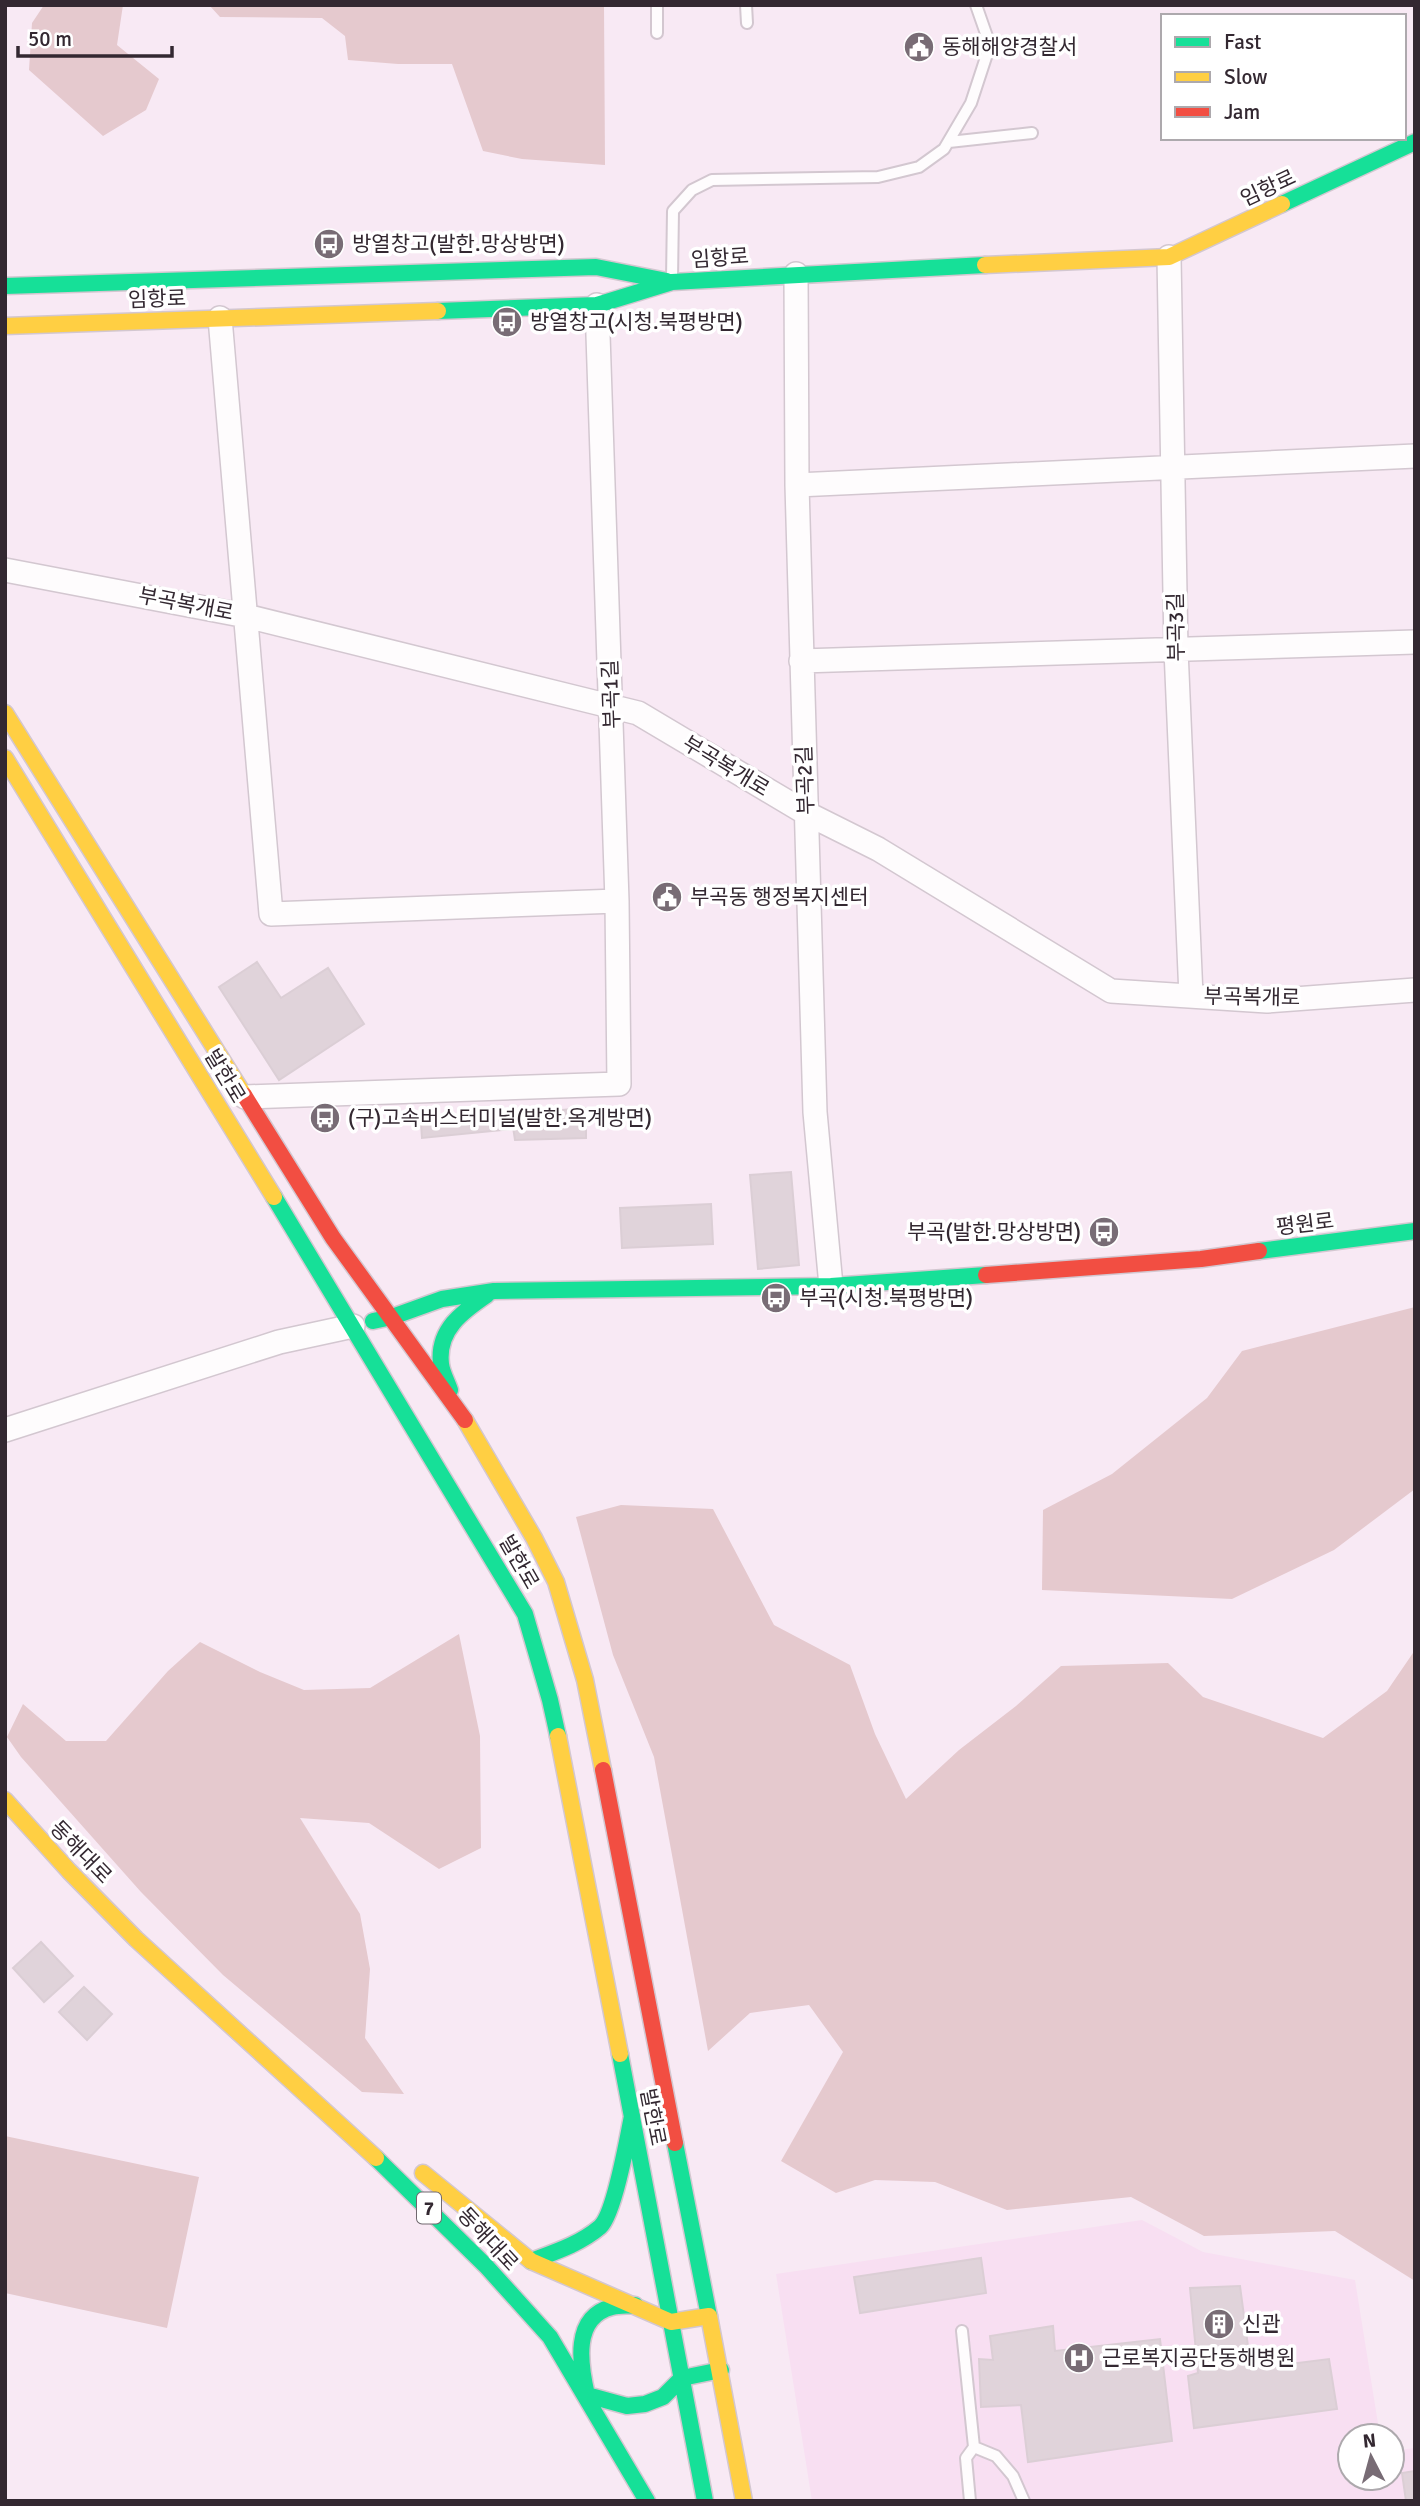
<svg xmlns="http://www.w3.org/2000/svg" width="1420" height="2506" viewBox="0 0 1420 2506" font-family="Signika,'Noto Sans KR',sans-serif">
<rect width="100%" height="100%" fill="#f8e9f4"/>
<path fill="#f8dff2" d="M 1142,2220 L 1203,2252 L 1355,2280 L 1380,2436 L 1350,2436 L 1350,2478 L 1392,2478 L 1392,2451 L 1415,2448 L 1415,2501 L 812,2501 L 776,2274 Z"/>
<path fill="#e5c9ce" d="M 44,5 L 123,5 L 117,45 L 159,79 L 146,110 L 103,136 L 29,70 L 32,23 Z
M 209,5 L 604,5 L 605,165 L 522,159 L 483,151 L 452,64 L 398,64 L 348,60 L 345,36 L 322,18 L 220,17 Z
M 1415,1307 L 1415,1489 L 1334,1550 L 1232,1599 L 1042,1590 L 1043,1510 L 1112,1474 L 1207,1398 L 1242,1351 Z
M 621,1505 L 713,1509 L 774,1625 L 850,1665 L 875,1734 L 906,1799 L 959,1750 L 1016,1706 L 1061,1666 L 1168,1663 L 1203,1697 L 1323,1738 L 1387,1691 L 1415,1650 L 1415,2281 L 1335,2231 L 1204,2236 L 1131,2197 L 1007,2210 L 935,2182 L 875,2180 L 836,2193 L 781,2161 L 843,2052 L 809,2005 L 750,2013 L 708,2051 L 654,1757 L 613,1655 L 576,1517 Z
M 459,1634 L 480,1736 L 481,1848 L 439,1869 L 369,1823 L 300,1818 L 360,1914 L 370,1969 L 365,2038 L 404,2094 L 362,2092 L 223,1975 L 141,1892 L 21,1757 L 7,1737 L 23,1704 L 66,1741 L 106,1741 L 168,1671 L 200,1642 L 260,1672 L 304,1690 L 370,1688 Z
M 5,2136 L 199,2177 L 167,2328 L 5,2293 Z"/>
<path fill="#e0d3da" stroke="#dbced5" stroke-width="2" d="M 257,962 L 281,998 L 328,968 L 364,1024 L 279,1080 L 219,987 Z
M 586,1108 L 586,1138 L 515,1140 L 511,1114 Z
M 511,1114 L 512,1129 L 422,1138 L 421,1123 Z
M 791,1172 L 799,1265 L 758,1269 L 750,1175 Z
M 711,1204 L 713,1244 L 622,1248 L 620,1208 Z
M 41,1942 L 73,1976 L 44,2002 L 13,1968 Z
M 84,1987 L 112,2014 L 87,2040 L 59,2012 Z
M 981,2258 L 986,2293 L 860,2313 L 854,2277 Z
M 1240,2286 L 1251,2369 L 1329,2359 L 1337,2409 L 1194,2428 L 1188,2376 L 1198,2373 L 1190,2288 Z
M 1053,2326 L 1055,2351 L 1160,2339 L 1172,2441 L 1028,2462 L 1021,2405 L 981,2407 L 979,2359 L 993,2360 L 990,2336 Z
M 1415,2471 L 1415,2501 L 1406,2501 L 1402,2473 Z"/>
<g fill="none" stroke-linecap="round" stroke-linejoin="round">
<g stroke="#d3c7d0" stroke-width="14">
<path id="lane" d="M 746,5 L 747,23
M 657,33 L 657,5
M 949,142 L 1032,133
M 672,279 L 673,211 L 692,190 L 712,180 L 878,177 L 919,167 L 944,149 L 971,103 L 990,45 L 976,5
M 962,2331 L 974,2447 L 996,2456 L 1013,2476 L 1024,2501
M 970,2501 L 966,2458 L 974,2447"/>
</g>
<g stroke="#d3c7d0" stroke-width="26">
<path id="street" d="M 1169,257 L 1176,650 L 1191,996
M 796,274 L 797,485 L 815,1112 L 831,1286
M 220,318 L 271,914 L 617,901
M 797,485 L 1415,456
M 5,570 L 246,616 L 638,713 L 806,813 L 878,849 L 1111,991 L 1267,1001 L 1415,990
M 801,661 L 1415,642
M 245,1097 L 619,1084 L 617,901 L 597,305
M 5,1430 L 279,1342 L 353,1326"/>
</g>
<g stroke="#d3c7d0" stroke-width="19">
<path id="fast" d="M 1282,204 L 1415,142
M 5,286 L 596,267 L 667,281
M 438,311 L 597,305 L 672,282 L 985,265
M 274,1197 L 525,1614 L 550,1700 L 558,1736
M 1259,1251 L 1415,1231
M 373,1321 L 392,1317 L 442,1299 L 494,1291 L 831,1286 L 986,1275
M 450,1390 C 447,1381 442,1373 441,1364 C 437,1330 462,1312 487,1295
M 620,2054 L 671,2322
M 675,2143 L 709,2316
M 376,2158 L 486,2266 L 550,2337 L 647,2501
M 531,2261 C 555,2252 580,2244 600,2227 C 614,2215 628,2137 632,2116
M 635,2305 C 628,2306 620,2305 612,2307 C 572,2317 580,2365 587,2395 L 627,2406 L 645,2404 L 663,2397 L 682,2378 L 721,2370
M 671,2322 L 705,2501"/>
</g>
<g stroke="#d3c7d0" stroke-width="19">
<path id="slow" d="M 985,265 L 1169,257 L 1282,204
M 5,326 L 438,311
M 5,713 L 244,1095
M 5,758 L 274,1197
M 465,1420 L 534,1538 L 556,1582 L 585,1680 L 603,1770
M 558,1736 L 620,2054
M 5,1800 L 69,1871 L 136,1939 L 376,2158
M 423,2173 L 531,2261 L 671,2322 L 709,2316 L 744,2501"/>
</g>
<g stroke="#d3c7d0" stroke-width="19">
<path id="jam" d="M 244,1095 L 333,1238 L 465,1420
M 986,1275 L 1201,1259 L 1259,1251
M 603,1770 L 675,2143"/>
</g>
<use href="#lane" stroke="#fefcfd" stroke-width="10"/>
<use href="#street" stroke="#fefcfd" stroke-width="23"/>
<use href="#fast" stroke="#16e098" stroke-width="16"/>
<use href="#slow" stroke="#ffcf43" stroke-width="16"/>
<use href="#jam" stroke="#f24e42" stroke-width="16"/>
</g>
<defs>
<g id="civic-disc" transform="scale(1.575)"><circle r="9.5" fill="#786c75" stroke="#fff"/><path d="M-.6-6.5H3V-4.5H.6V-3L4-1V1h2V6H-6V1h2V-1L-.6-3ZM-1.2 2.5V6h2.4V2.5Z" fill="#fff"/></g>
<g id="bus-disc" transform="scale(1.575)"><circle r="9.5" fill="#786c75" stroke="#fff"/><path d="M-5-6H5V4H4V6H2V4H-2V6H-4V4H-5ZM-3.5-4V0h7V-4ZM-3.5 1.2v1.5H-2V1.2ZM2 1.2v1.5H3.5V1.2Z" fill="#fff"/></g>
<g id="building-disc" transform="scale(1.575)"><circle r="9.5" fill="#786c75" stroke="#fff"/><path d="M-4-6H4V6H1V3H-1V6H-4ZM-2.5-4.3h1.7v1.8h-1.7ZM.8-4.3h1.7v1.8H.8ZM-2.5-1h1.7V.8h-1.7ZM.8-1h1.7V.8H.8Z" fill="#fff"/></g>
<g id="hospital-disc" transform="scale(1.575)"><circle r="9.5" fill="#786c75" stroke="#fff"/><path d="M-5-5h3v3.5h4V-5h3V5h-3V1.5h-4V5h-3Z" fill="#fff"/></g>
</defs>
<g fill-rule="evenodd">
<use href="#civic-disc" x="919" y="47"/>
<use href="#bus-disc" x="329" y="244"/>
<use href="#bus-disc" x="507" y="322"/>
<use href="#civic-disc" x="667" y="897"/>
<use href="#bus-disc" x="325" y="1118"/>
<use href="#bus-disc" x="1104" y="1232"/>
<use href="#bus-disc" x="776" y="1298"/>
<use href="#building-disc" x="1219" y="2324"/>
<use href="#hospital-disc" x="1079" y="2358"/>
</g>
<g text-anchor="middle" stroke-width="7" stroke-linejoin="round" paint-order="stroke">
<rect fill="#fff" stroke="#70686f" stroke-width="2" x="417" y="2192.5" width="24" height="31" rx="5"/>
<g font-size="19" font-weight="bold" fill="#332831">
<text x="429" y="2215">7</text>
</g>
<g font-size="21" fill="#332831" stroke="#fff" text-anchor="start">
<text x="942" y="54">동해해양경찰서</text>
<text x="352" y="251">방열창고(발한.망상방면)</text>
<text x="530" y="329">방열창고(시청.북평방면)</text>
<text x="690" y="904">부곡동 행정복지센터</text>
<text x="348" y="1125">(구)고속버스터미널(발한.옥계방면)</text>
<text x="1081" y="1239" text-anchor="end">부곡(발한.망상방면)</text>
<text x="799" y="1305">부곡(시청.북평방면)</text>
<text x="1242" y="2331">신관</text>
<text x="1102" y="2365">근로복지공단동해병원</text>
</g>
<g font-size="21" fill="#332831" stroke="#fff">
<text transform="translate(1268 188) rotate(-25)" y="7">임항로</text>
<text transform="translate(720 258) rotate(-4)" y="7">임항로</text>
<text transform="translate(157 299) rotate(-2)" y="7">임항로</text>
<text transform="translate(186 604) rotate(11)" y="7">부곡복개로</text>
<text transform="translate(1176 627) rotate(-91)" y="7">부곡3길</text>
<text transform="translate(611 694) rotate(-92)" y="7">부곡1길</text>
<text transform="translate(726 766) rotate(31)" y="7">부곡복개로</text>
<text transform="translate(805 780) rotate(-92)" y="7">부곡2길</text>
<text transform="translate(1252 997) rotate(1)" y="7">부곡복개로</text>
<text transform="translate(225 1076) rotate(59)" y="7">발한로</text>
<text transform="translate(1305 1224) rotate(-7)" y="7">평원로</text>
<text transform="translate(519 1562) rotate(60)" y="7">발한로</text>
<text transform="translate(81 1852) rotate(46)" y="7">동해대로</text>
<text transform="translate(653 2117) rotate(79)" y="7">발한로</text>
<text transform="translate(488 2239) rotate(47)" y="7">동해대로</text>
</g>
</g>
<rect width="1420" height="2506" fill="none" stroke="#332831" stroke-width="14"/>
<rect x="1161" y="14" width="245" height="126" fill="#ffffff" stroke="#ada9ad" stroke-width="2"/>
<rect x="1175" y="37" width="35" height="10" fill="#16e098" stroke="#ada9ad" stroke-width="2"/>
<text x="1224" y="49" font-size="21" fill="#332831">Fast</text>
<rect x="1175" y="72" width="35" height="10" fill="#ffcf43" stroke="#ada9ad" stroke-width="2"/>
<text x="1224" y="84" font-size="21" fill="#332831">Slow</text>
<rect x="1175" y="107" width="35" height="10" fill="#f24e42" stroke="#ada9ad" stroke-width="2"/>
<text x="1224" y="119" font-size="21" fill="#332831">Jam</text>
<g transform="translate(1371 2457) rotate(354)"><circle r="33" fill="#ffffff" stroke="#ada9ad" stroke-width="2"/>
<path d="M0-5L12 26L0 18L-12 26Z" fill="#786c75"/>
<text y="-10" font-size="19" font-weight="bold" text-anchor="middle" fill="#332831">N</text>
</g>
<path d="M18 46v10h154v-10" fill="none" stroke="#332831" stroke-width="3.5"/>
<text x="28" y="46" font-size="21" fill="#332831" stroke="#ffffff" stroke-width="5" paint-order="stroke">50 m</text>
</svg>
